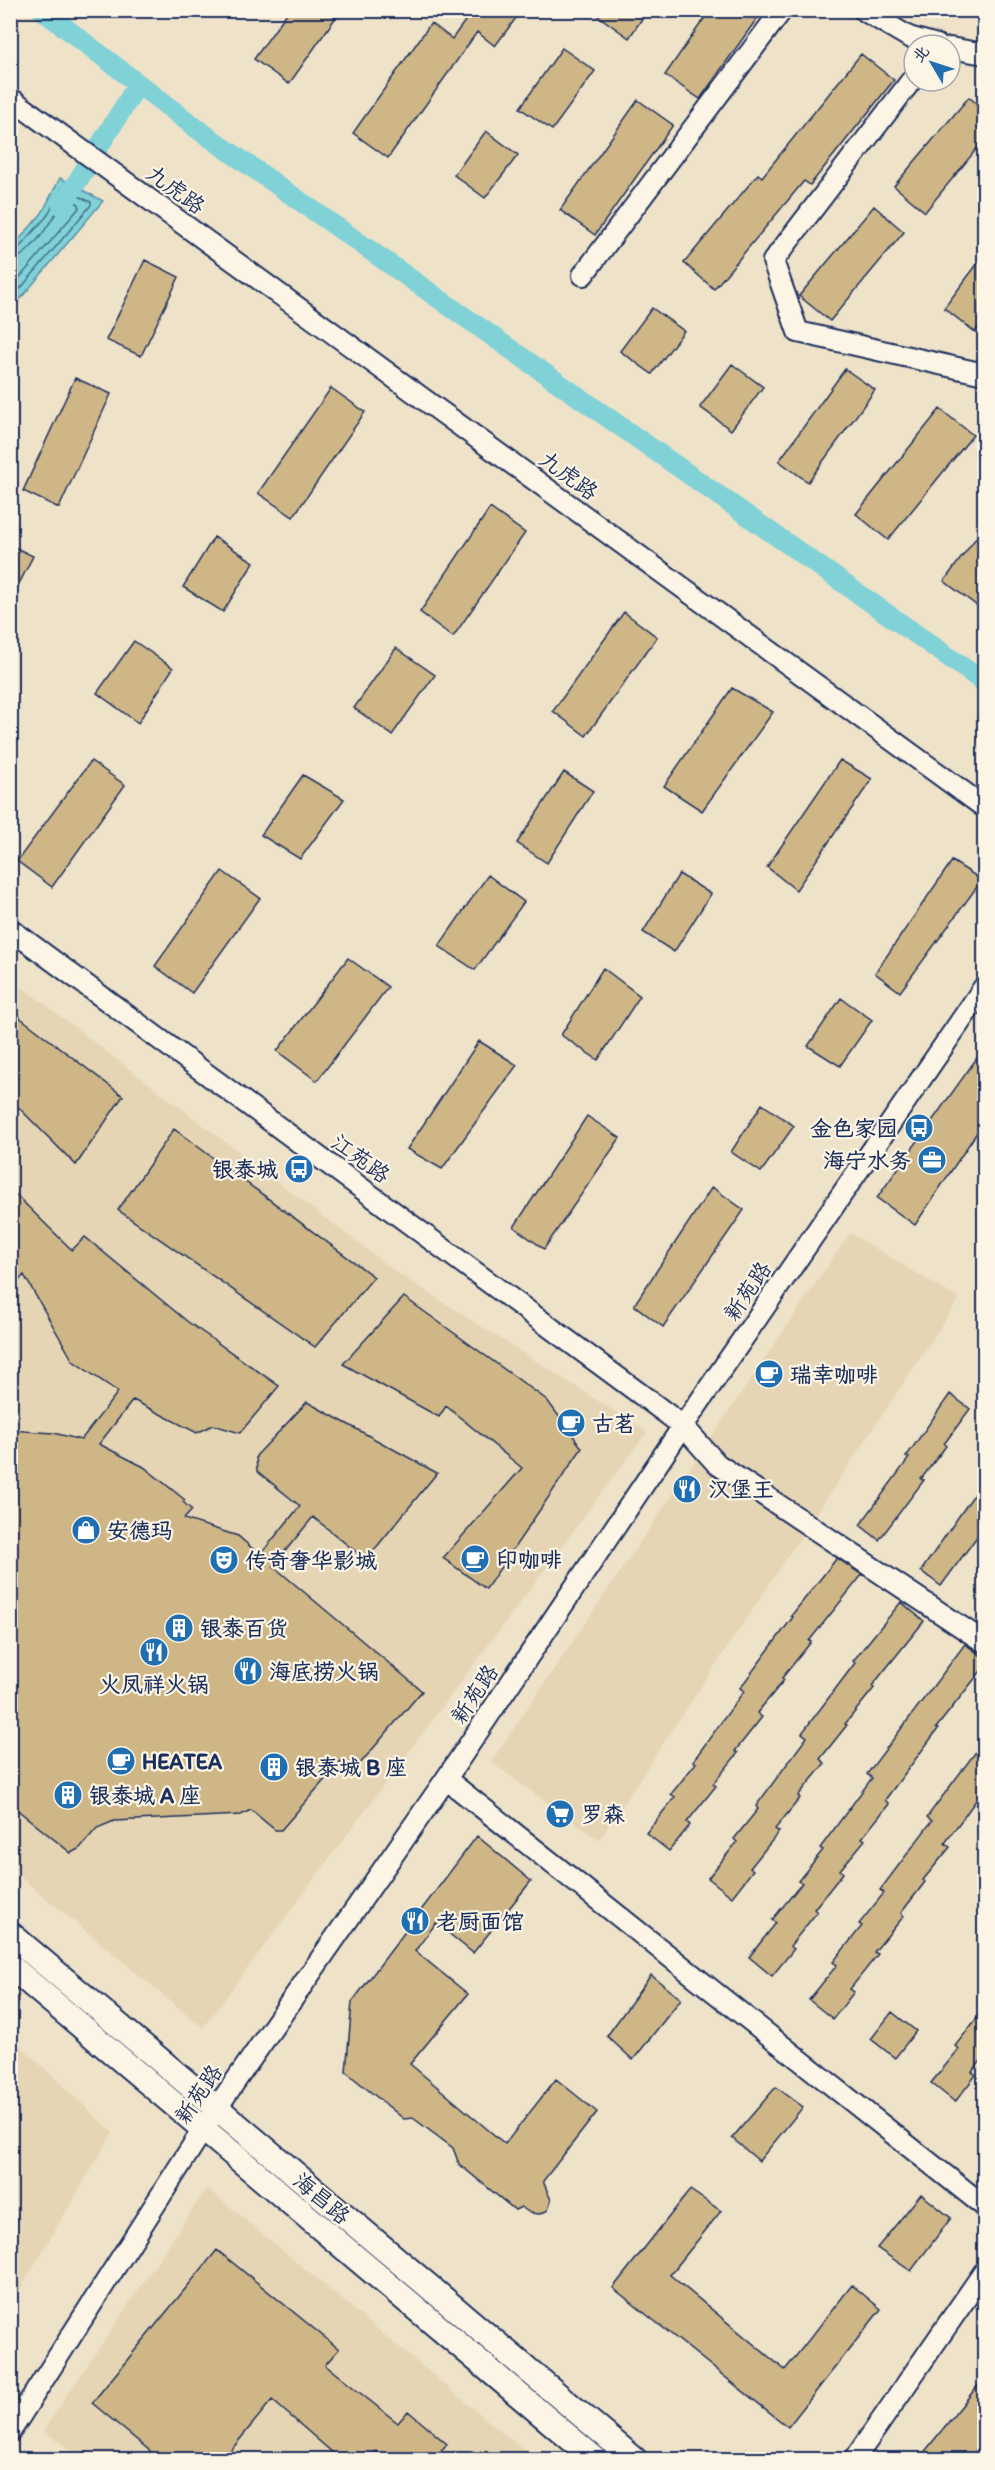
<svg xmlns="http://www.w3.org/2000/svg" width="995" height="2470" viewBox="0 0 995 2470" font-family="Itim,'LXGW WenKai TC',sans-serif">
<rect width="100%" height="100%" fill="#eee2c8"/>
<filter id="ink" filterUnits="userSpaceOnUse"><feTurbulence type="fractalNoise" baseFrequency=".0167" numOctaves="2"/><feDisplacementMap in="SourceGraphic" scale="12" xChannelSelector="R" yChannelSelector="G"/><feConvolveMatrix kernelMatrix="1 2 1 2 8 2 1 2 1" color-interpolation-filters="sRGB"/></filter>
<g filter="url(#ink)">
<path fill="#e5d5b4" d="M 10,978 L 396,1272 L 647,1432 L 203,2028 L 11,1869 Z
M 850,1233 L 959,1299 L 599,1840 L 491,1762 Z
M 11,2037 L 113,2133 L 11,2304 L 10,2304 Z
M 207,2188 L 534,2459 L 85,2459 L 43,2431 Z"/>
<path fill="#80d2d7" stroke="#5891a7" stroke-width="1.5" d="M 60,178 L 103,201 L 11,310 L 11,249 L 42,213 Z"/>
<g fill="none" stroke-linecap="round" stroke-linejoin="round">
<path stroke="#43708e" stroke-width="1.5" d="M 10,252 L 17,250 L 47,216 L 62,188 L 91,202 L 91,205 L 10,301
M 10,260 C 31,258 55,215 65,198 L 79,204 L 79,208 L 10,289"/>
<path stroke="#80d2d7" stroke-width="20" d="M 42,10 L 196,128 L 984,682
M 62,206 L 138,84"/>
</g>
<path fill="#cfb686" stroke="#1b2f5e" stroke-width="1.5" d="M 289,10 L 341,10 L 289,84 L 254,59 Z
M 473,10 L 522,10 L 495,46 L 477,32 L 388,158 L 353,133 L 431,23 L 452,39 Z
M 590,10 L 648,10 L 629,38 Z
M 710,10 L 763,10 L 700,99 L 665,75 Z
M 562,48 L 595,71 L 552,130 L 520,108 Z
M 861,54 L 894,80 L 810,185 L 804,181 L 714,289 L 684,263 L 758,174 L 762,177 Z
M 969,97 L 984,110 L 984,140 L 925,212 L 894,186 Z
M 638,100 L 673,125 L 595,235 L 560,210 Z
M 486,131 L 518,155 L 485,198 L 454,175 Z
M 874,206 L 904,232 L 830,321 L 799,296 Z
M 984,255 L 984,320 L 975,332 L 944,308 Z
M 145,260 L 179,277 L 141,356 L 106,340 Z
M 652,308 L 684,331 L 652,374 L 620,351 Z
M 732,364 L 763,387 L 731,430 L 700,407 Z
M 845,369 L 875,390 L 808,482 L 779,461 Z
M 75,378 L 111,394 L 59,508 L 23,491 Z
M 331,388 L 365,412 L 293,517 L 258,493 Z
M 940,409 L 973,435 L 888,540 L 856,514 Z
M 490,508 L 525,533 L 453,637 L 420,612 Z
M 984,527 L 984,611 L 944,581 Z
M 214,537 L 254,562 L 223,612 L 183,587 Z
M 10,545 L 33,556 L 10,602 Z
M 624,612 L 657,637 L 586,736 L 553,711 Z
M 134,641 L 173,668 L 138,723 L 97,693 Z
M 396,648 L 435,675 L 392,735 L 354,708 Z
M 732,688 L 773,712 L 702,811 L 664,786 Z
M 840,760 L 872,779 L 796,890 L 767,867 Z
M 91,761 L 125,785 L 52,887 L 17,861 Z
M 564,772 L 593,791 L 547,863 L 517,843 Z
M 303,775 L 344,799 L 300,859 L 261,835 Z
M 952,861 L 982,880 L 900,992 L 875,973 Z
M 222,871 L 260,898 L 192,993 L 155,966 Z
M 679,874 L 711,894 L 674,952 L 643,932 Z
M 488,875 L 524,902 L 475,970 L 439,946 Z
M 348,958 L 388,987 L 317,1081 L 277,1051 Z
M 603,968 L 640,996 L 598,1060 L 561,1035 Z
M 841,998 L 872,1020 L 840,1066 L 808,1046 Z
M 10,1010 L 123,1096 L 76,1165 L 10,1099 Z
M 479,1041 L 517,1065 L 442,1169 L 407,1149 Z
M 984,1048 L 984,1122 L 915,1225 L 877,1198 Z
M 762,1104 L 794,1126 L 761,1172 L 731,1152 Z
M 587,1116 L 620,1138 L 544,1249 L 514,1227 Z
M 174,1129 L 374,1277 L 315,1347 L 118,1210 Z
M 712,1187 L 744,1210 L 663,1327 L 634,1305 Z
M 10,1189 L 72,1250 L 85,1237 L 188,1322 L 279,1386 L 240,1433 L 213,1425 L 197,1433 L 133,1400 L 99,1444 L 144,1467 L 185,1500 L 183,1502 L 192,1510 L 184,1519 L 238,1536 L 260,1555 L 300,1506 L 257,1471 L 256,1456 L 307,1402 L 437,1473 L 366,1560 L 313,1517 L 273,1566 L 422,1691 L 353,1772 L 341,1761 L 281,1830 L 275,1830 L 251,1810 L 241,1815 L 114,1821 L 97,1828 L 80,1848 L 71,1853 L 10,1804 L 10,1430 L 54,1433 L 81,1440 L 118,1392 L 73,1361 L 24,1275 L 10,1290 Z
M 404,1297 L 547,1400 L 582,1448 L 486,1589 L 443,1558 L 522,1468 L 446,1406 L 439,1417 L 343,1364 Z
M 950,1394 L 970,1409 L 944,1444 L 946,1446 L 921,1479 L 924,1480 L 879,1540 L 860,1525 L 909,1458 L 906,1457 Z
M 984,1480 L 984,1527 L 941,1586 L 921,1571 Z
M 837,1558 L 862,1575 L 809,1641 L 811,1642 L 782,1678 L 784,1680 L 757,1713 L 762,1717 L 735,1751 L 738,1753 L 713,1784 L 716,1786 L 687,1822 L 690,1825 L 669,1851 L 646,1833 L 675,1797 L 671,1794 L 696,1763 L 693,1761 L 744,1691 L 740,1688 L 793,1617 L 791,1616 Z
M 901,1602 L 924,1621 L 872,1686 L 874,1688 L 845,1724 L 847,1725 L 820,1759 L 825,1763 L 798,1796 L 800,1798 L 775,1829 L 779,1832 L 750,1868 L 753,1870 L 732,1897 L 708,1878 L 737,1842 L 734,1839 L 758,1809 L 756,1806 L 807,1737 L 802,1733 L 855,1663 L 853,1661 Z
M 965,1644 L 984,1658 L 984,1667 L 936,1728 L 938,1729 L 885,1800 L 889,1804 L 862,1838 L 865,1840 L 840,1870 L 843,1873 L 814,1909 L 817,1912 L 790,1946 L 794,1949 L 772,1976 L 749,1957 L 776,1923 L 772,1920 L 802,1883 L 798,1881 L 823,1850 L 820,1848 L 872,1778 L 867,1774 Z
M 984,1741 L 984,1789 L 945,1843 L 950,1847 L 923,1880 L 925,1882 L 901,1913 L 904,1916 L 874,1952 L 878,1954 L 850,1989 L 854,1992 L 833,2019 L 809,2000 L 837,1965 L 833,1962 L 862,1926 L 859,1924 L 884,1893 L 880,1890 L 932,1821 L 927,1817 Z
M 477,1836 L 531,1881 L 473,1953 L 436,1923 L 415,1951 L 468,1994 L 410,2064 L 505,2144 L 556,2079 L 597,2112 L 543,2181 L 551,2200 L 548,2210 L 540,2214 L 530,2213 L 521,2207 L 515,2210 L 459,2164 L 453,2148 L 413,2118 L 404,2119 L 346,2072 L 352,2002 Z
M 651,1975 L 681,1999 L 633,2060 L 607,2036 Z
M 984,2009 L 984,2057 L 972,2072 L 976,2075 L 955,2102 L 931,2083 L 959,2049 L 955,2046 Z
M 892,2012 L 916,2031 L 895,2058 L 871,2039 Z
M 776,2087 L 803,2107 L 759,2161 L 732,2138 Z
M 690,2190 L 721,2211 L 670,2275 L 785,2370 L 852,2285 L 881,2309 L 788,2427 L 613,2288 Z
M 921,2194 L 951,2218 L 911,2271 L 877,2248 Z
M 217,2250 L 339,2349 L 325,2365 L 398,2423 L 408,2411 L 447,2444 L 432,2460 L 386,2460 L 376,2451 L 367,2460 L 341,2460 L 272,2400 L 223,2460 L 161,2460 L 92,2403 Z
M 984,2378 L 984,2440 L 968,2460 L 918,2460 Z"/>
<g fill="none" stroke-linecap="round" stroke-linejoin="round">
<g stroke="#1b2f5e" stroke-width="24">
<path id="minor" d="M 863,10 L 909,37 L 937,45
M 950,48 L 984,54
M 914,77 L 773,261 L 798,332 L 984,374
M 10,98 L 984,807
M 583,275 L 782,10
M 10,929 L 647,1399 L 683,1426 L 717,1464 L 984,1642
M 446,1779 L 984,2206
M 10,2432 L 216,2109 L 446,1779 L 683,1426 L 984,987
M 854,2460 L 984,2272"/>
</g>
<g stroke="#1b2f5e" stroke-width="28">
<path id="major" d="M 10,1934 L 635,2460
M 10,1966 L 596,2460"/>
</g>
<use href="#minor" stroke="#fcf5e5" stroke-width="20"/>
<use href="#major" stroke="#fcf5e5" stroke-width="24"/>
</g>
</g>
<defs>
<g id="bus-disc" transform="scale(1.5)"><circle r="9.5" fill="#1f6fb2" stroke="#fcf5e5"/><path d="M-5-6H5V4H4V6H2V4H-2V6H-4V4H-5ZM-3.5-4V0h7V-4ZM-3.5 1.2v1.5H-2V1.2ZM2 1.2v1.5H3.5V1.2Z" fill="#fff"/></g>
<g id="office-disc" transform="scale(1.5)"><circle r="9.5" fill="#1f6fb2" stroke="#fcf5e5"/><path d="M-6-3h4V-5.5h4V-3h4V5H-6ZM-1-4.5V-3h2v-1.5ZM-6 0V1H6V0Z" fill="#fff"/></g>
<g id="cafe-disc" transform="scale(1.5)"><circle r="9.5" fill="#1f6fb2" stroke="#fcf5e5"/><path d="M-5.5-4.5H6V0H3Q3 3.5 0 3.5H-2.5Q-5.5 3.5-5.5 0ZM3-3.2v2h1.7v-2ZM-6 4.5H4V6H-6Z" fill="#fff"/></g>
<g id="restaurant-disc" transform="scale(1.5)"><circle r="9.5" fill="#1f6fb2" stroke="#fcf5e5"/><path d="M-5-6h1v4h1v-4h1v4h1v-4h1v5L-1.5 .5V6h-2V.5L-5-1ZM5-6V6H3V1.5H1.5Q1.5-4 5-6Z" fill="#fff"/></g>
<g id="shop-disc" transform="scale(1.5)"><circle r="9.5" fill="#1f6fb2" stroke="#fcf5e5"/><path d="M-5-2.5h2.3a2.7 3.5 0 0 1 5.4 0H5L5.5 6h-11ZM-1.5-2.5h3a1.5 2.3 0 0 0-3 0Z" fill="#fff"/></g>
<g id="theatre-disc" transform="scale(1.5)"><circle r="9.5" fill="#1f6fb2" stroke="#fcf5e5"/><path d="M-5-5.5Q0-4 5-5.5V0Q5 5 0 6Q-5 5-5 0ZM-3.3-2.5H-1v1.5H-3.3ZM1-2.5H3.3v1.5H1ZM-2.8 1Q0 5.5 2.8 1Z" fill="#fff"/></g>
<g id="building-disc" transform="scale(1.5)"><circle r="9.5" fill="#1f6fb2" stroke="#fcf5e5"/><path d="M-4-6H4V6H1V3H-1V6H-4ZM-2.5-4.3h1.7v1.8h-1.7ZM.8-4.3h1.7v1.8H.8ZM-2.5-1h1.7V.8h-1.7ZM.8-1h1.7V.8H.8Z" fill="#fff"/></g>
<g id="supermarket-disc" transform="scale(1.5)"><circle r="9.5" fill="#1f6fb2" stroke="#fcf5e5"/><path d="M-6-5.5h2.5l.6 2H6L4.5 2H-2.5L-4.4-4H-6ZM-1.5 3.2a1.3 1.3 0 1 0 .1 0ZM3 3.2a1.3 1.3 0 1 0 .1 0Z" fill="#fff"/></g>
</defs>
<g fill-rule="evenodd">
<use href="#bus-disc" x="919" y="1128"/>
<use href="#office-disc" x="932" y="1160"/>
<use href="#bus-disc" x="299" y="1169"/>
<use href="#cafe-disc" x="769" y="1374"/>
<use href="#cafe-disc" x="571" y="1423"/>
<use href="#restaurant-disc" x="687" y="1489"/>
<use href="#shop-disc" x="86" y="1530"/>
<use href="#cafe-disc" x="475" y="1559"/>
<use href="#theatre-disc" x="224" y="1560"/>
<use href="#building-disc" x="179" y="1628"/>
<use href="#restaurant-disc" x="154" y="1652"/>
<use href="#restaurant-disc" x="248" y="1671"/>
<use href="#cafe-disc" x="121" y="1761"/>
<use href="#building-disc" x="274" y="1767"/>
<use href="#building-disc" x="68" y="1795"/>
<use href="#supermarket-disc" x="560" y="1814"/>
<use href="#restaurant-disc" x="415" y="1921"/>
</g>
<g text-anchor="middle" stroke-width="4.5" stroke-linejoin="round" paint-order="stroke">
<g font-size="22" fill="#1b2f5e" stroke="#fcf5e5">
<text transform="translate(176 189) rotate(36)" y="8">九虎路</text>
<text transform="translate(569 475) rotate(36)" y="8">九虎路</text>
<text transform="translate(361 1158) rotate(36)" y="8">江苑路</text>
<text transform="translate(747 1291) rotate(-56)" y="8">新苑路</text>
<text transform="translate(474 1694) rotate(-56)" y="8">新苑路</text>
<text transform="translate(198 2094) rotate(-56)" y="8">新苑路</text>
<text transform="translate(322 2198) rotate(40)" y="8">海昌路</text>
</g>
<g font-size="22" font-weight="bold" fill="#1b2f5e" stroke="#fcf5e5" text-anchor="start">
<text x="898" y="1136" text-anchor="end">金色家园</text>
<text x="911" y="1168" text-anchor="end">海宁水务</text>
<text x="278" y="1177" text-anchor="end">银泰城</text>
<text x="790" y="1382">瑞幸咖啡</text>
<text x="592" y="1431">古茗</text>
<text x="708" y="1497">汉堡王</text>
<text x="107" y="1538">安德玛</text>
<text x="496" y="1567">印咖啡</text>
<text x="245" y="1568">传奇奢华影城</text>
<text x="200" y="1636">银泰百货</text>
<text x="269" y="1679">海底捞火锅</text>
<text x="154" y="1692" text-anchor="middle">火凤祥火锅</text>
<text x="142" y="1769">HEATEA</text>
<text x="295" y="1775">银泰城 B 座</text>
<text x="89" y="1803">银泰城 A 座</text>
<text x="581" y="1822">罗森</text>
<text x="436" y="1929">老厨面馆</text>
</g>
</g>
<rect width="995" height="2470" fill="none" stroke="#fcf5e5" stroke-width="36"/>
<rect x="18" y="18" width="959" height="2434" fill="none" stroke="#1b2f5e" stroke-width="2" filter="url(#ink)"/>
<g transform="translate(932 63) rotate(309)"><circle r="28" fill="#fcf5e5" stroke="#a2a6af" stroke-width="1.5"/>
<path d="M0-4.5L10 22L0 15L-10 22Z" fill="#1f6fb2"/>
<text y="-9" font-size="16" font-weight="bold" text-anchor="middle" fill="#1b2f5e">北</text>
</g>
</svg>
